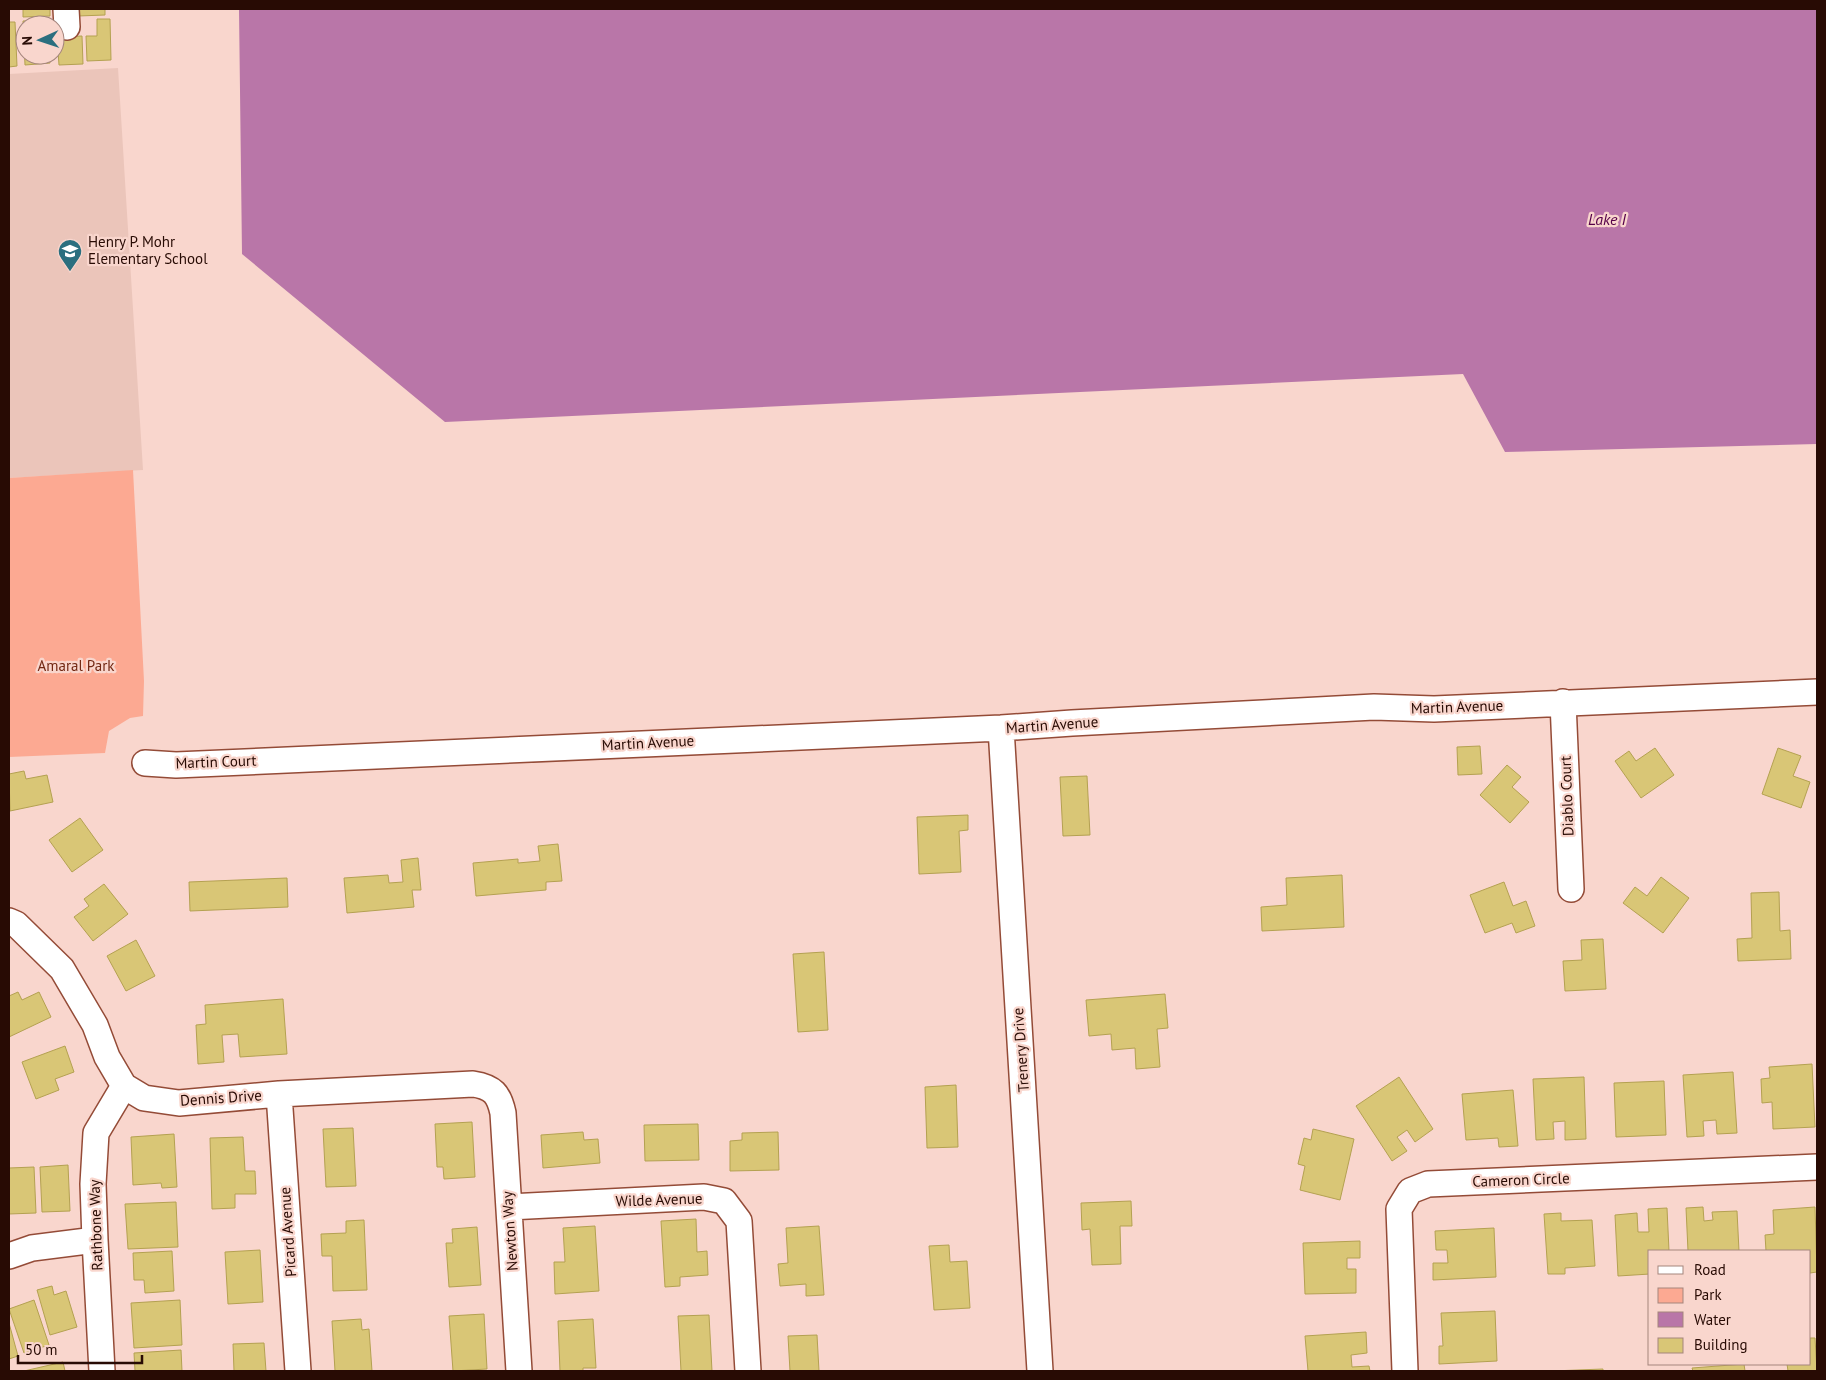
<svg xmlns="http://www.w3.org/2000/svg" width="1826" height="1380" viewBox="0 0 1826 1380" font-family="'PT Sans',sans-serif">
<rect width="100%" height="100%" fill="#f9d6cd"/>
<path fill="#ebc5ba" d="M 118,68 L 143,470 L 9,478 L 9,74 Z"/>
<path fill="#fca992" d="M 133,470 L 144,681 L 143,716 L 130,718 L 109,731 L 105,753 L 9,757 L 9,478 Z"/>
<path fill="#b976a8" d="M 239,9 L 1817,9 L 1817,444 L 1505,452 L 1463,374 L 445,422 L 242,254 Z"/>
<path fill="#d9c676" stroke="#b4a151" d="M 23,9 L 50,9 L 50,16 L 23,17 Z
M 78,9 L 105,9 L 105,15 L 78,16 Z
M 97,19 L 110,19 L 111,60 L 87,61 L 86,36 L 97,36 Z
M 41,20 L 42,25 L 25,25 L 25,55 L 49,55 L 50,63 L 25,65 L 23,21 Z
M 9,22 L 15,22 L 17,66 L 9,67 Z
M 82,36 L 83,64 L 59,65 L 57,37 Z
M 1480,746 L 1482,774 L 1458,775 L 1457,747 Z
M 1655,748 L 1674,775 L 1641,798 L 1615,761 L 1629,751 L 1636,761 Z
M 1778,748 L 1801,756 L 1793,776 L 1810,782 L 1801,808 L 1762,794 Z
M 1507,765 L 1521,777 L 1512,787 L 1529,802 L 1510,823 L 1480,795 Z
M 24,771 L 26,779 L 47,775 L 53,802 L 10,811 L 9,774 Z
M 1087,776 L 1090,835 L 1063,836 L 1060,777 Z
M 968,815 L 968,830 L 959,831 L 961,872 L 919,874 L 917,817 Z
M 80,818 L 103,850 L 72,872 L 49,840 Z
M 558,844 L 562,881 L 546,882 L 546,890 L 476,896 L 473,863 L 518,859 L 518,863 L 540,861 L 538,846 Z
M 418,858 L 421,890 L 412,890 L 414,907 L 347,913 L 344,878 L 388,875 L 389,883 L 403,882 L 401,860 Z
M 1342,875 L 1344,927 L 1262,931 L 1261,907 L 1287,905 L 1286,878 Z
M 1661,877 L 1689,898 L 1663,933 L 1623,903 L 1635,887 L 1647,896 Z
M 287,878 L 288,907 L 190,911 L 189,882 Z
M 1504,882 L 1513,906 L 1526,901 L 1535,926 L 1516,933 L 1512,923 L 1485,933 L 1470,895 Z
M 104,884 L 128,914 L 93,941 L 74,917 L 89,906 L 84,899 Z
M 1779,892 L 1780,931 L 1790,930 L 1791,959 L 1738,961 L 1737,939 L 1752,938 L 1751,893 Z
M 1603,939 L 1606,989 L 1565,991 L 1563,961 L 1582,960 L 1581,940 Z
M 136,940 L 155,976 L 126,991 L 107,956 Z
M 824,952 L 828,1030 L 798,1032 L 793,954 Z
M 18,992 L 22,1000 L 39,992 L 51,1017 L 9,1037 L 9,996 Z
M 1165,994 L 1168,1028 L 1157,1029 L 1160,1067 L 1136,1069 L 1135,1048 L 1112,1050 L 1111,1034 L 1089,1036 L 1086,1000 Z
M 283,999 L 287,1054 L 240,1057 L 238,1034 L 222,1035 L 224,1062 L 198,1064 L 196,1025 L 206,1024 L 205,1005 Z
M 65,1046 L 74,1072 L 55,1079 L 59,1090 L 36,1099 L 22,1062 Z
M 1812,1064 L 1815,1127 L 1773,1129 L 1772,1102 L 1762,1103 L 1761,1079 L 1770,1078 L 1769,1067 Z
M 1733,1072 L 1737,1133 L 1717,1134 L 1716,1120 L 1703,1121 L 1704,1136 L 1687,1137 L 1683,1075 Z
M 1399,1077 L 1433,1129 L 1415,1142 L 1407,1130 L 1397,1137 L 1407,1151 L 1392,1161 L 1356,1106 Z
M 1584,1077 L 1586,1139 L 1565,1140 L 1565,1121 L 1553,1122 L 1554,1139 L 1536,1140 L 1533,1079 Z
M 1664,1081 L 1666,1135 L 1616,1137 L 1614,1083 Z
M 956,1085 L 958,1147 L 927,1148 L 925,1087 Z
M 1513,1090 L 1518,1146 L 1499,1147 L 1498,1138 L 1466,1140 L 1462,1094 Z
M 472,1122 L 475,1177 L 444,1179 L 443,1167 L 437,1167 L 435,1124 Z
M 698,1124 L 699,1160 L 645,1161 L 644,1125 Z
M 353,1128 L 356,1186 L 326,1187 L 323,1129 Z
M 1313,1129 L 1354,1139 L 1340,1200 L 1300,1190 L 1305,1166 L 1298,1164 L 1304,1138 L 1311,1140 Z
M 583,1132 L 584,1140 L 598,1139 L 600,1163 L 543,1168 L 541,1135 Z
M 778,1132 L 779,1170 L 730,1171 L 730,1141 L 742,1140 L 742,1133 Z
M 174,1134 L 177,1187 L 162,1188 L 161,1183 L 133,1185 L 131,1137 Z
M 243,1137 L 245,1171 L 255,1171 L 256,1194 L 235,1194 L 235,1208 L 212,1209 L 210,1138 Z
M 68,1165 L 70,1211 L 42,1212 L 40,1167 Z
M 34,1167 L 36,1213 L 9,1214 L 9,1168 Z
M 1131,1201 L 1132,1226 L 1120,1226 L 1121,1264 L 1092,1265 L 1090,1229 L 1082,1230 L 1081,1203 Z
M 176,1202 L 178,1247 L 128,1249 L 125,1204 Z
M 1703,1207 L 1704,1221 L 1713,1220 L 1712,1212 L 1737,1211 L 1739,1251 L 1688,1251 L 1686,1208 Z
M 1815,1207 L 1817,1272 L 1810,1273 L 1810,1251 L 1766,1251 L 1765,1235 L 1774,1234 L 1773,1210 Z
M 1667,1208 L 1669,1251 L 1650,1251 L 1650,1274 L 1618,1276 L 1615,1215 L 1637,1213 L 1638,1232 L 1649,1232 L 1648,1209 Z
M 1561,1213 L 1561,1221 L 1592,1220 L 1595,1266 L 1565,1268 L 1565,1274 L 1548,1274 L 1544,1214 Z
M 696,1219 L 697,1252 L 707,1251 L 708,1275 L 680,1277 L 680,1286 L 665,1287 L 661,1221 Z
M 364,1220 L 367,1290 L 333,1291 L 332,1256 L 322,1256 L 321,1234 L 346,1233 L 346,1221 Z
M 595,1226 L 599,1291 L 555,1294 L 554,1262 L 565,1262 L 563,1228 Z
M 819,1226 L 824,1295 L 806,1296 L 806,1284 L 780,1286 L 778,1264 L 788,1263 L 786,1228 Z
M 477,1227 L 481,1285 L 449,1287 L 446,1243 L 453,1243 L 452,1229 Z
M 1494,1228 L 1496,1277 L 1433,1280 L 1433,1263 L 1448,1263 L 1447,1250 L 1436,1250 L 1435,1231 Z
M 1360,1241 L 1360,1258 L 1347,1258 L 1347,1269 L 1356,1269 L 1356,1293 L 1305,1294 L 1303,1243 Z
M 949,1245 L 950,1262 L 967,1261 L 970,1308 L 934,1310 L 929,1246 Z
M 260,1250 L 263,1302 L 228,1304 L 225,1252 Z
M 172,1251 L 174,1291 L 145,1293 L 144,1280 L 134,1280 L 133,1253 Z
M 52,1286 L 54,1295 L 66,1291 L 77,1327 L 50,1335 L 37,1290 Z
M 34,1300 L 49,1345 L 24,1353 L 9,1309 Z
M 180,1300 L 182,1345 L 134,1348 L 131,1303 Z
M 1495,1311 L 1497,1361 L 1439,1364 L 1439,1346 L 1443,1346 L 1441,1313 Z
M 484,1314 L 487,1369 L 453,1371 L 449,1316 Z
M 709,1315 L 712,1371 L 681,1371 L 678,1316 Z
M 361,1319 L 362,1330 L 369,1329 L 372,1371 L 335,1371 L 332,1321 Z
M 593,1319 L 596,1368 L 583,1368 L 583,1371 L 560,1371 L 558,1321 Z
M 9,1323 L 18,1356 L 9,1359 Z
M 1366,1332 L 1367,1353 L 1351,1355 L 1352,1367 L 1369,1366 L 1370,1371 L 1308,1371 L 1305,1336 Z
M 817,1335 L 819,1371 L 790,1371 L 788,1336 Z
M 1810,1338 L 1815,1338 L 1817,1371 L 1788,1371 L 1787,1364 L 1810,1364 Z
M 264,1343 L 266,1371 L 234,1371 L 233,1344 Z
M 181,1350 L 182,1371 L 135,1371 L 134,1353 Z
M 63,1362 L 65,1371 L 24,1371 Z
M 1744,1364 L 1745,1371 L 1693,1371 L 1692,1368 Z
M 1603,1369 L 1603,1371 L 1552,1371 Z"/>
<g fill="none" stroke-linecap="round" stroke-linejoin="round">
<g stroke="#944b37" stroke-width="28">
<path id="minor" d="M 66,9 L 67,27
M 1563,702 L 1571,889
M 1001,728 L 1040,1371
M 145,763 L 176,765 L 1001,728 L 1072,723 L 1374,707 L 1434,709 L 1817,692
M 9,921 L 16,924 L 62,969 L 95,1025 L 107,1057 L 124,1086 L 144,1098 L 179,1103 L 279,1094 L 473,1084 C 493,1087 499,1094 503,1113 L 519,1371
M 279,1094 L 298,1371
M 509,1207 L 704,1197 L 724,1201 L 739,1221 L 748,1371
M 9,1256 L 32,1248 L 95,1240
M 102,1371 L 95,1240 L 93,1184 L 96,1133 L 124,1086
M 1405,1371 L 1399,1209 L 1410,1191 L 1428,1184 L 1817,1167"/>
</g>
<use href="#minor" stroke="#fff" stroke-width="25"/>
</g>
<defs>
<g id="school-pin" transform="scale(1.25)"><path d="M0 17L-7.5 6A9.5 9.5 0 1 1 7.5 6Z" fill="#2b6f7f" stroke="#f9d6cd"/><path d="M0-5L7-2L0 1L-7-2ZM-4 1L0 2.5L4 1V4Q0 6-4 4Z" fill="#fff"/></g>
</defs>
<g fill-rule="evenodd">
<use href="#school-pin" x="70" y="251"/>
</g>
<g text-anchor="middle" stroke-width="4.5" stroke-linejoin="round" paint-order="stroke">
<g font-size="15" fill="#280b04" stroke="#f9d6cd" text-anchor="start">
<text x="88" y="247">Henry P. Mohr<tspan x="88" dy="17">Elementary School</tspan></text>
</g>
<g font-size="15" fill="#722813" stroke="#f9d6cd">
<text x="76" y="671">Amaral Park</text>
</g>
<g font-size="15" fill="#280b04" stroke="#f9d6cd">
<text transform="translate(1457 707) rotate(-2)" y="5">Martin Avenue</text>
<text transform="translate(1052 725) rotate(-4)" y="5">Martin Avenue</text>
<text transform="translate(648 743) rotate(-3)" y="5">Martin Avenue</text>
<text transform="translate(216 762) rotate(-2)" y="5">Martin Court</text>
<text transform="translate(1567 796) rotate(-92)" y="5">Diablo Court</text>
<text transform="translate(1021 1050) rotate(-94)" y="5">Trenery Drive</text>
<text transform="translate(221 1098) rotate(-4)" y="5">Dennis Drive</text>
<text transform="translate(1521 1180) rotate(-2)" y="5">Cameron Circle</text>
<text transform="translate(659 1200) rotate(-2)" y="5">Wilde Avenue</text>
<text transform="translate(96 1225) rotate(-92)" y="5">Rathbone Way</text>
<text transform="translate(510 1231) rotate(-94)" y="5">Newton Way</text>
<text transform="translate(288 1232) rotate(-94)" y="5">Picard Avenue</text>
</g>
<g font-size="16" font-style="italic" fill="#560049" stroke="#f9d6cd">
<text x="1607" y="225">Lake I</text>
</g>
</g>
<rect width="1826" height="1380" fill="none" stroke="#280b04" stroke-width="20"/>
<rect x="1648" y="1250" width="162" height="115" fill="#f9d6cd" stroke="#a5857d"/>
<rect x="1658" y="1266" width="25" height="8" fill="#ffffff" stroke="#a5857d"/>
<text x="1694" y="1275" font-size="15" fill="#280b04">Road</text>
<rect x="1658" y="1288" width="25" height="15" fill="#fca992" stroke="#a5857d"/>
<text x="1694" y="1300" font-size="15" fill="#280b04">Park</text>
<rect x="1658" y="1312" width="25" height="15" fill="#b976a8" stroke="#a5857d"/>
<text x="1694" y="1325" font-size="15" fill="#280b04">Water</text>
<rect x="1658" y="1338" width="25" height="15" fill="#d9c676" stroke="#a5857d"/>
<text x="1694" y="1350" font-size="15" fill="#280b04">Building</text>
<g transform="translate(40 40) rotate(267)"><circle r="24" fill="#f9d6cd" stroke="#a5857d"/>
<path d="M0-4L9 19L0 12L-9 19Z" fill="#2b6f7f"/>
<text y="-8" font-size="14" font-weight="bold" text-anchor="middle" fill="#280b04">N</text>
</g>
<path d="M18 1355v8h124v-8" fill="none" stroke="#280b04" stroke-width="2.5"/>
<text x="25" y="1355" font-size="15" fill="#280b04" stroke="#f9d6cd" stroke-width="4" paint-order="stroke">50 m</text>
</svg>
